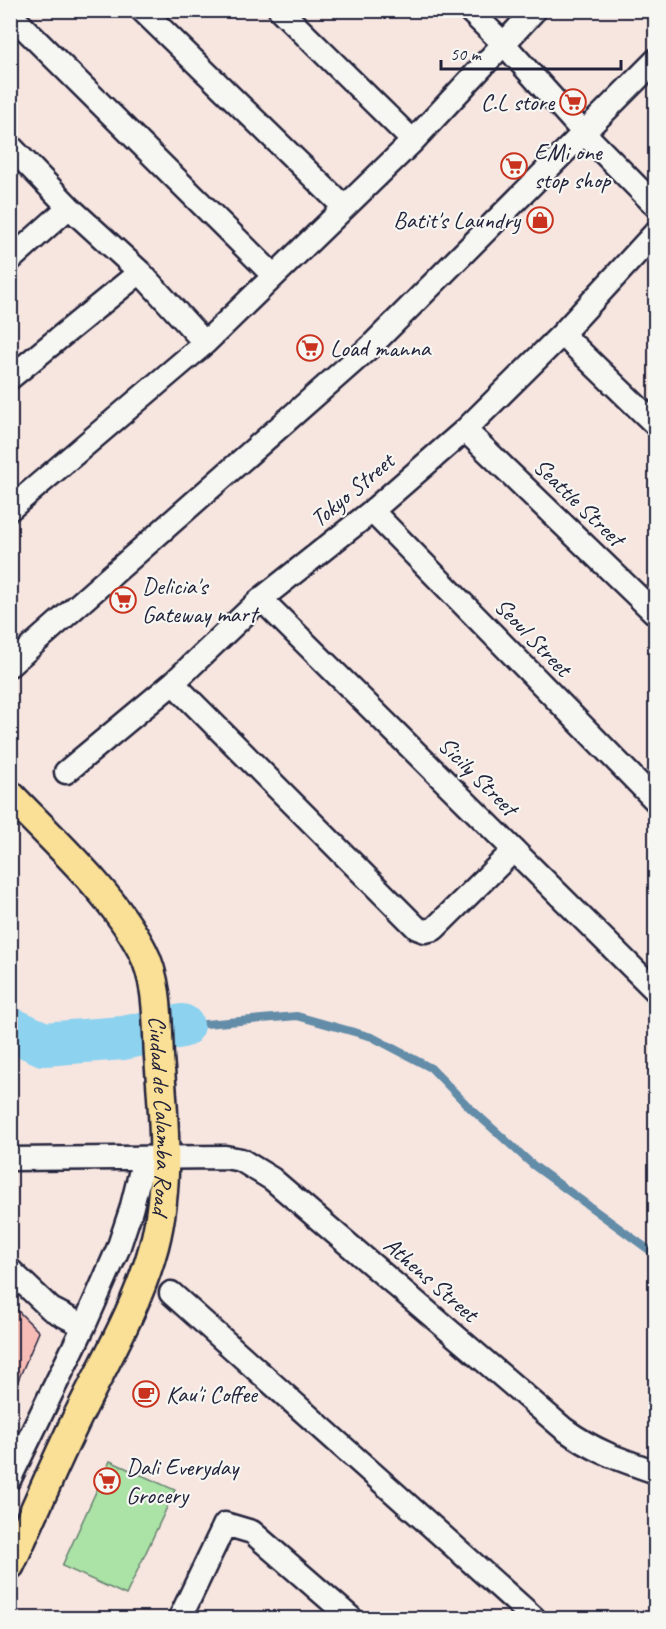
<svg xmlns="http://www.w3.org/2000/svg" width="666" height="1629" viewBox="0 0 666 1629" font-family="Caveat,sans-serif">
<rect width="100%" height="100%" fill="#f7e5e0"/>
<filter id="ink" filterUnits="userSpaceOnUse"><feTurbulence type="fractalNoise" baseFrequency=".0167" numOctaves="2"/><feDisplacementMap in="SourceGraphic" scale="12" xChannelSelector="R" yChannelSelector="G"/><feConvolveMatrix kernelMatrix="1 2 1 2 8 2 1 2 1" color-interpolation-filters="sRGB"/></filter>
<g filter="url(#ink)">
<path fill="#abe2a5" stroke="#668270" stroke-width="1.5" d="M 110,1461 L 175,1490 L 126,1595 L 62,1566 Z"/>
<g fill="none" stroke-linecap="round" stroke-linejoin="round">
<path stroke="#628ca7" stroke-width="8" d="M 182,1026 L 297,1016 L 372,1037 L 431,1068 L 469,1107 L 533,1165 L 656,1255"/>
<path stroke="#8dd2ef" stroke-width="44" d="M 10,1029 L 44,1044 L 123,1038 L 182,1026"/>
</g>
<path fill="#f8bcb7" stroke="#22223b" stroke-width="1.5" d="M 10,1303 L 39,1332 L 10,1399 Z"/>
<g fill="none" stroke-linecap="round" stroke-linejoin="round">
<g stroke="#22223b" stroke-width="27">
<path id="minor" d="M 142,10 L 344,207
M 280,10 L 413,141
M 469,10 L 503,43 L 584,133 L 656,206
M 10,14 L 274,276
M 10,146 L 69,207 L 140,272 L 205,343
M 10,260 L 69,207
M 562,334 L 656,425
M 10,378 L 140,272
M 465,430 L 656,614
M 10,509 L 205,343 L 413,141 L 535,10
M 372,511 L 656,801
M 261,599 L 656,991
M 10,665 L 370,347 L 656,60
M 173,683 L 417,928 L 425,931 L 434,929 L 514,850
M 66,772 L 173,683 L 261,599 L 372,511 L 465,430 L 562,334 L 656,232
M 10,1159 L 225,1157 L 241,1160 L 272,1179 L 564,1429 C 594,1451 621,1460 656,1472
M 10,1270 L 51,1309 L 84,1326 L 10,1478
M 171,1293 L 534,1618
M 84,1326 L 118,1249 L 131,1210 L 144,1158
M 180,1618 L 225,1524 L 252,1532 L 351,1618"/>
</g>
<g stroke="#22223b" stroke-width="33">
<g id="major">
<path id="s1" d="M 10,795 C 54,841 113,894 142,950 C 159,982 157,1022 159,1057 C 164,1119 170,1185 154,1246 C 138,1306 105,1361 78,1416 C 54,1465 33,1515 10,1565"/>
</g>
</g>
<use href="#minor" stroke="#f6f6f2" stroke-width="22"/>
<use href="#major" stroke="#fadf96" stroke-width="28"/>
</g>
</g>
<defs>
<g id="supermarket-ring" transform="scale(1.35)"><circle r="9.5" fill="#f6f6f2" stroke="#c8321e" stroke-width="1.5"/><path d="M-6-5.5h2.5l.6 2H6L4.5 2H-2.5L-4.4-4H-6ZM-1.5 3.2a1.3 1.3 0 1 0 .1 0ZM3 3.2a1.3 1.3 0 1 0 .1 0Z" fill="#c8321e"/></g>
<g id="shop-ring" transform="scale(1.35)"><circle r="9.5" fill="#f6f6f2" stroke="#c8321e" stroke-width="1.5"/><path d="M-5-2.5h2.3a2.7 3.5 0 0 1 5.4 0H5L5.5 6h-11ZM-1.5-2.5h3a1.5 2.3 0 0 0-3 0Z" fill="#c8321e"/></g>
<g id="cafe-ring" transform="scale(1.35)"><circle r="9.5" fill="#f6f6f2" stroke="#c8321e" stroke-width="1.5"/><path d="M-5.5-4.5H6V0H3Q3 3.5 0 3.5H-2.5Q-5.5 3.5-5.5 0ZM3-3.2v2h1.7v-2ZM-6 4.5H4V6H-6Z" fill="#c8321e"/></g>
</defs>
<g fill-rule="evenodd">
<use href="#supermarket-ring" x="573" y="102"/>
<use href="#supermarket-ring" x="514" y="166"/>
<use href="#shop-ring" x="540" y="220"/>
<use href="#supermarket-ring" x="310" y="348"/>
<use href="#supermarket-ring" x="123" y="600"/>
<use href="#cafe-ring" x="146" y="1394"/>
<use href="#supermarket-ring" x="107" y="1481"/>
</g>
<g text-anchor="middle" stroke-width="4.5" stroke-linejoin="round" paint-order="stroke">
<g font-size="24" fill="#22223b" stroke="#f6f6f2" text-anchor="start">
<text x="554" y="110" text-anchor="end">C.L store</text>
<text x="534" y="160">EMi one<tspan x="534" dy="28">stop shop</tspan></text>
<text x="520" y="228" text-anchor="end">Batit's Laundry</text>
<text x="330" y="356">Load manna</text>
<text x="142" y="594">Delicia's<tspan x="142" dy="28">Gateway mart</tspan></text>
<text x="166" y="1402">Kau'i Coffee</text>
<text x="126" y="1475">Dali Everyday<tspan x="126" dy="28">Grocery</tspan></text>
</g>
<g font-size="24" fill="#22223b" stroke="#f6f6f2">
<text transform="translate(352 490) rotate(-40)" y="8">Tokyo Street</text>
<text transform="translate(579 502) rotate(44)" y="8">Seattle Street</text>
<text transform="translate(533 637) rotate(46)" y="8">Seoul Street</text>
<text transform="translate(478 776) rotate(45)" y="8">Sicily Street</text>
<text dy="8" stroke="none"><textPath href="#s1" startOffset="372">Ciudad de Calamba Road</textPath></text>
<text transform="translate(431 1279) rotate(41)" y="8">Athens Street</text>
</g>
</g>
<rect width="666" height="1629" fill="none" stroke="#f6f6f2" stroke-width="36"/>
<rect x="18" y="18" width="630" height="1593" fill="none" stroke="#22223b" stroke-width="2" filter="url(#ink)"/>
<path d="M441 60v9h180v-9" fill="none" stroke="#22223b" stroke-width="3"/>
<text x="450" y="60" font-size="18" fill="#22223b" stroke="#f6f6f2" stroke-width="4.5" paint-order="stroke">50 m</text>
</svg>
